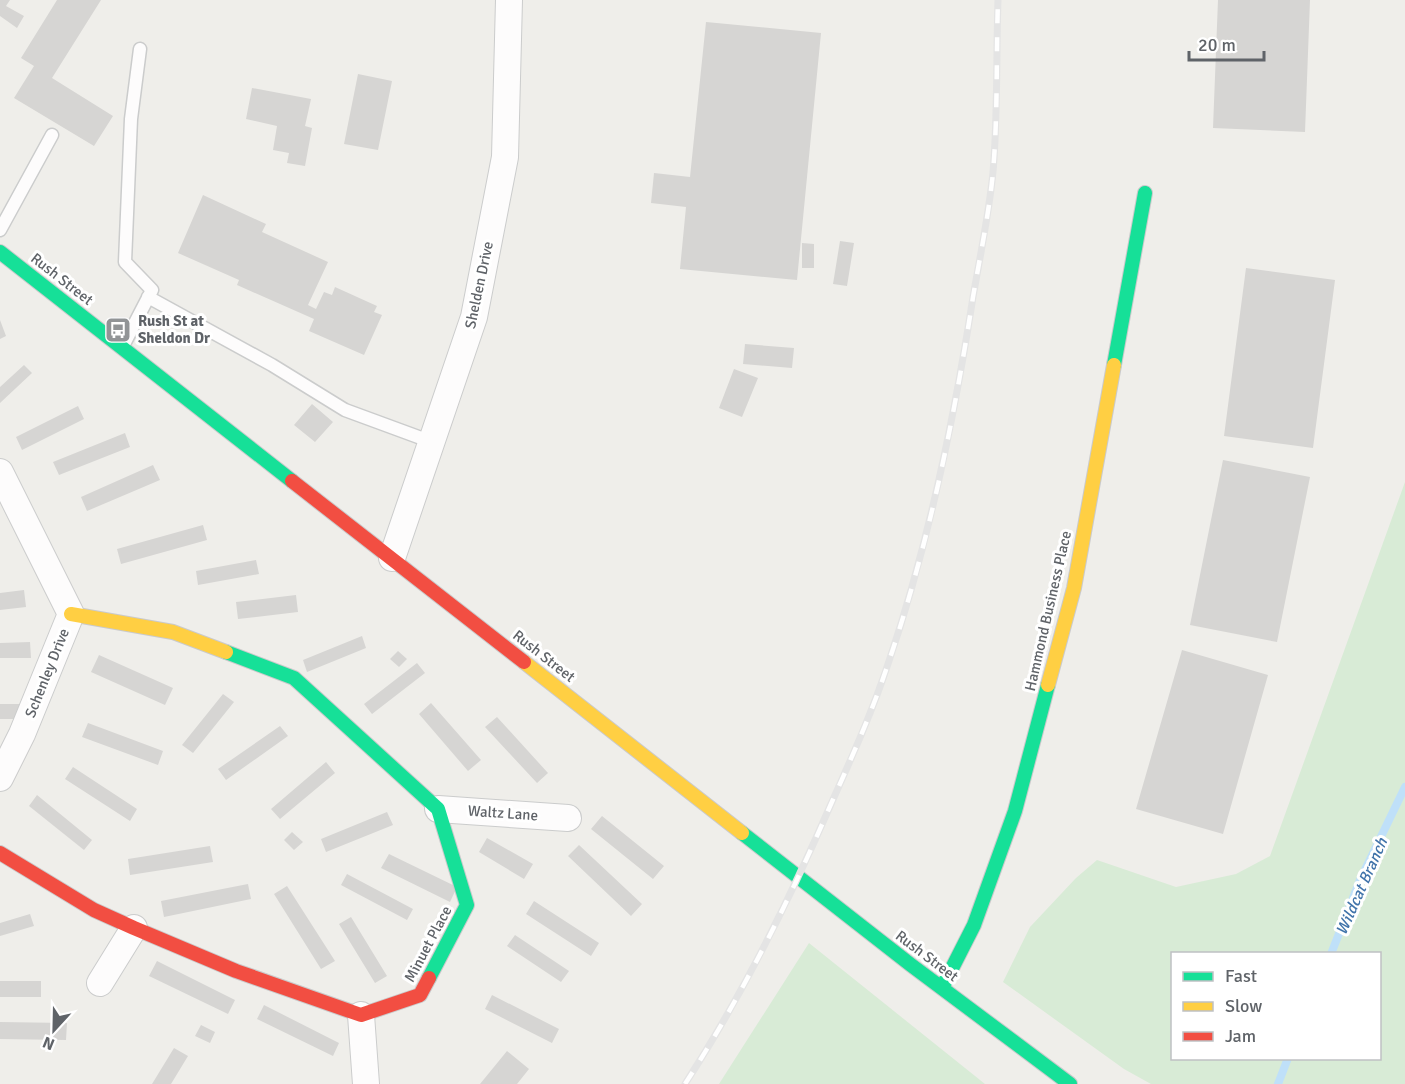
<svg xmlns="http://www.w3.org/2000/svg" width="1405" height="1084" viewBox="0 0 1405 1084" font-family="Signika,sans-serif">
<rect width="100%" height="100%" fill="#efeeea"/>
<path fill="#d8ebd6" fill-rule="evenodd" d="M 1405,482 L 1405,1084 L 1151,1084 L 1124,1069 L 1003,982 L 1030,927 L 1076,878 L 1097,860 L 1176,887 L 1236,874 L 1270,856 ZM 1172,954 L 1380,954 L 1380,1058 L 1172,1058 Z
M 809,943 L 985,1084 L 719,1084 Z"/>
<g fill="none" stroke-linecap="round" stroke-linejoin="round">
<path stroke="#bfe0f9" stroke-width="8" d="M 1331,954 L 1360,880 L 1405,787
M 1278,1084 L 1288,1058"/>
</g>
<path fill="#d6d5d3" d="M 0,0 L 10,0 L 6,6 L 24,16 L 17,28 L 0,16 Z
M 57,0 L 101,0 L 52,78 L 113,116 L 94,146 L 14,98 L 34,66 L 21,58 Z
M 1218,0 L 1310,0 L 1305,132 L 1213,128 Z
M 706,22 L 821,33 L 797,280 L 680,269 L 686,207 L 651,203 L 654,173 L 690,177 Z
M 358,74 L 392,81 L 378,150 L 344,144 Z
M 252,88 L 311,99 L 305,126 L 312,128 L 305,166 L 287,163 L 289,153 L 273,150 L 277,126 L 246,119 Z
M 203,195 L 266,224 L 262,232 L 328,262 L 308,305 L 316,309 L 324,292 L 332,295 L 335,287 L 377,306 L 374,312 L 382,315 L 364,355 L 309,331 L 314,319 L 237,285 L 239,280 L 178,253 Z
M 840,241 L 854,243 L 847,286 L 833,284 Z
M 802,243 L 814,244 L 814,268 L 802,268 Z
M 1246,268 L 1335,280 L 1313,448 L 1224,436 Z
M 0,320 L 6,336 L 0,339 Z
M 745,344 L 794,348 L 792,368 L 743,364 Z
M 24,365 L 32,373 L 0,403 L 0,387 Z
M 734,369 L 758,378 L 742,417 L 719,408 Z
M 312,404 L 333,422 L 315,442 L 294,425 Z
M 78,406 L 84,419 L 22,450 L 16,437 Z
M 125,433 L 130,447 L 59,475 L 53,462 Z
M 1223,460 L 1310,477 L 1277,642 L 1190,625 Z
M 153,465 L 160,480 L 87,511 L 81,497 Z
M 203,525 L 207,540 L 121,564 L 117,549 Z
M 256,560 L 259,574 L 198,585 L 196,571 Z
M 24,590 L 26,607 L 0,610 L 0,593 Z
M 296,595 L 298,612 L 238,619 L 236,602 Z
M 362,636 L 366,648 L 307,672 L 303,660 Z
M 30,642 L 31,658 L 0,658 L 0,643 Z
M 1182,650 L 1268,675 L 1223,834 L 1136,809 Z
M 398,651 L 407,659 L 399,667 L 390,659 Z
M 99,655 L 173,688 L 165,705 L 91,672 Z
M 417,663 L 425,673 L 372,714 L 364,704 Z
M 223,694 L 234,702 L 193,753 L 182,745 Z
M 431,703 L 481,760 L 468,771 L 419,714 Z
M 0,704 L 20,704 L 20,719 L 0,719 Z
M 497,717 L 548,773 L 537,783 L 485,727 Z
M 88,723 L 163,751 L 158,765 L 82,737 Z
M 280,726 L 288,736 L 226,780 L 218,769 Z
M 326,762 L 335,773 L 280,819 L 271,809 Z
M 73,767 L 137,809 L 130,821 L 65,779 Z
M 37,795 L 92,840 L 84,850 L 29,806 Z
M 387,812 L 393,825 L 326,852 L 321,839 Z
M 602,816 L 664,866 L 653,879 L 591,829 Z
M 292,832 L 303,842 L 294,850 L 284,840 Z
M 487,838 L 533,864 L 524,879 L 479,852 Z
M 579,845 L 642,904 L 631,916 L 568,856 Z
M 210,846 L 213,862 L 130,875 L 128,859 Z
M 389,854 L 457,887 L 450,902 L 381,868 Z
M 347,874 L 413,909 L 407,920 L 341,885 Z
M 248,884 L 251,899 L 164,917 L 161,901 Z
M 287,886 L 335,961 L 321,969 L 274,894 Z
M 534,901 L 599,943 L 591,956 L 526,914 Z
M 30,914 L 34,926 L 0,936 L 0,923 Z
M 351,917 L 387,976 L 375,983 L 339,924 Z
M 515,935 L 569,971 L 561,982 L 507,946 Z
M 157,961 L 235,1000 L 228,1014 L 149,976 Z
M 0,981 L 41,981 L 41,997 L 0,997 Z
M 492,995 L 559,1029 L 552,1043 L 485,1009 Z
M 264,1005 L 339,1043 L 333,1056 L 257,1019 Z
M 0,1022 L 67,1023 L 66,1040 L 0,1039 Z
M 201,1025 L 215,1032 L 210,1043 L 195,1036 Z
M 174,1048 L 188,1056 L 171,1084 L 152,1084 Z
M 507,1051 L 529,1069 L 517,1084 L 480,1084 Z"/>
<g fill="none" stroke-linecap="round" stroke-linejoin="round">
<g stroke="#cbcccc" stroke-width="15">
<path id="lane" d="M 0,230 L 52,135
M 148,297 L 272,365 L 345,410 L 432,442
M 123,346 L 152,290 L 125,262 L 131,119 L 140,49"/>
</g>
<g stroke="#cbcccc" stroke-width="28">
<path id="street" d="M 0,472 L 71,614 L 22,734 L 0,778
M 392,558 L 474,317 L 505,157 L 509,0
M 438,809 L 568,818
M 100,983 L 134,928
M 361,1015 L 366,1084"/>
</g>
<g stroke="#cacacb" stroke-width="16">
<path id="fast" d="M 0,252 L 292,481
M 1114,365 L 1145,193
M 226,652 L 294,678 L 438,809 L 467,905 L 429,978
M 742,833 L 911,965 L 1070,1084
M 942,988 L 974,925 L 1015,811 L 1048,685"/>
</g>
<g stroke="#cacacb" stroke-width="16">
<path id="slow" d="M 71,614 L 173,632 L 226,652
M 524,662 L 742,833
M 1048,685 L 1074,588 L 1114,365"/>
</g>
<g stroke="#cacacb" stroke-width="16">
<path id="jam" d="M 292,481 L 524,662
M 0,853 L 94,910 L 134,928 L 236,971 L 361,1015 L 420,995 L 429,978"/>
</g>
<use href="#lane" stroke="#fdfcfc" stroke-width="12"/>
<use href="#street" stroke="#fdfcfc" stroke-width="26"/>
<use href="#fast" stroke="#16e098" stroke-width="14"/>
<use href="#slow" stroke="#ffcf43" stroke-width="14"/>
<use href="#jam" stroke="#f24e42" stroke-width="14"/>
<g stroke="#e4e4e4" stroke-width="7">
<path id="rail" d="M 685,1084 C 742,996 789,901 831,804 C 852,757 873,710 889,661 C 929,543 954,420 973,297 C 980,256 989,214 993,172 C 998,115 996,57 998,0"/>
</g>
<use href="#rail" stroke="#fff" stroke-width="4.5" stroke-dasharray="14" stroke-linecap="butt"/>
</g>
<defs>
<g id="bus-square" transform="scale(1.35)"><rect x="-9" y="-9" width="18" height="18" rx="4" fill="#919496" stroke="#fff"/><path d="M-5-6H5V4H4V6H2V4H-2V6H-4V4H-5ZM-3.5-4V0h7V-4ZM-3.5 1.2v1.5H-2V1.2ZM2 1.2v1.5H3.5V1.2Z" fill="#fff"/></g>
</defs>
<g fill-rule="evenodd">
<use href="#bus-square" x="118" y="330"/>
</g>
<g text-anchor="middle" stroke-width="6" stroke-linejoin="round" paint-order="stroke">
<g font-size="15" fill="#5f6368" stroke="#fff">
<text transform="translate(62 279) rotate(38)" y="5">Rush Street</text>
<text transform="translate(479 285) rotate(-78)" y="5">Shelden Drive</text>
<text transform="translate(1048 611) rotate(-77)" y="5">Hammond Business Place</text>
<text transform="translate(544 656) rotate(38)" y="5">Rush Street</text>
<text transform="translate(47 673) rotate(-68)" y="5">Schenley Drive</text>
<text transform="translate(503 813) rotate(4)" y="5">Waltz Lane</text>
<text transform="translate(428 944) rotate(-62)" y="5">Minuet Place</text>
<text transform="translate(927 956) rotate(37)" y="5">Rush Street</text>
</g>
<g font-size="15" font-weight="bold" fill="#5f6368" stroke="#fff" text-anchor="start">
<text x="138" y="326">Rush St at<tspan x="138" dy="17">Sheldon Dr</tspan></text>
</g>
<g font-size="16" font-style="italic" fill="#4174aa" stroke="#fff">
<text transform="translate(1361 886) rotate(-66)" y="6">Wildcat Branch</text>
</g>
</g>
<rect x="1171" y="952" width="210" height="108" fill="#ffffff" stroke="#bfc1c3" stroke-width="1.5"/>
<rect x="1183" y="972" width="30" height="9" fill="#16e098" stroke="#bfc1c3" stroke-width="1.5"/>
<text x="1225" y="982" font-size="18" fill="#5f6368">Fast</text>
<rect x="1183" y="1002" width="30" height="9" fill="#ffcf43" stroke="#bfc1c3" stroke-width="1.5"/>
<text x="1225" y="1012" font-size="18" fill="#5f6368">Slow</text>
<rect x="1183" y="1032" width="30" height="9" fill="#f24e42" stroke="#bfc1c3" stroke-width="1.5"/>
<text x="1225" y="1042" font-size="18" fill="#5f6368">Jam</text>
<g transform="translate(54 1030) rotate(202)" stroke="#ffffff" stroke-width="4.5" paint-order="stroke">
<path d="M0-4.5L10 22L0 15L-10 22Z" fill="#5f6368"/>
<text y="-9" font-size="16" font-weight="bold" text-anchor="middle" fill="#5f6368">N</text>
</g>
<path d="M1189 51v9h75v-9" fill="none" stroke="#5f6368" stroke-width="3"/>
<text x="1198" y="51" font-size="18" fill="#5f6368" stroke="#ffffff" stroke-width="4.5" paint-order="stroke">20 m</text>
</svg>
